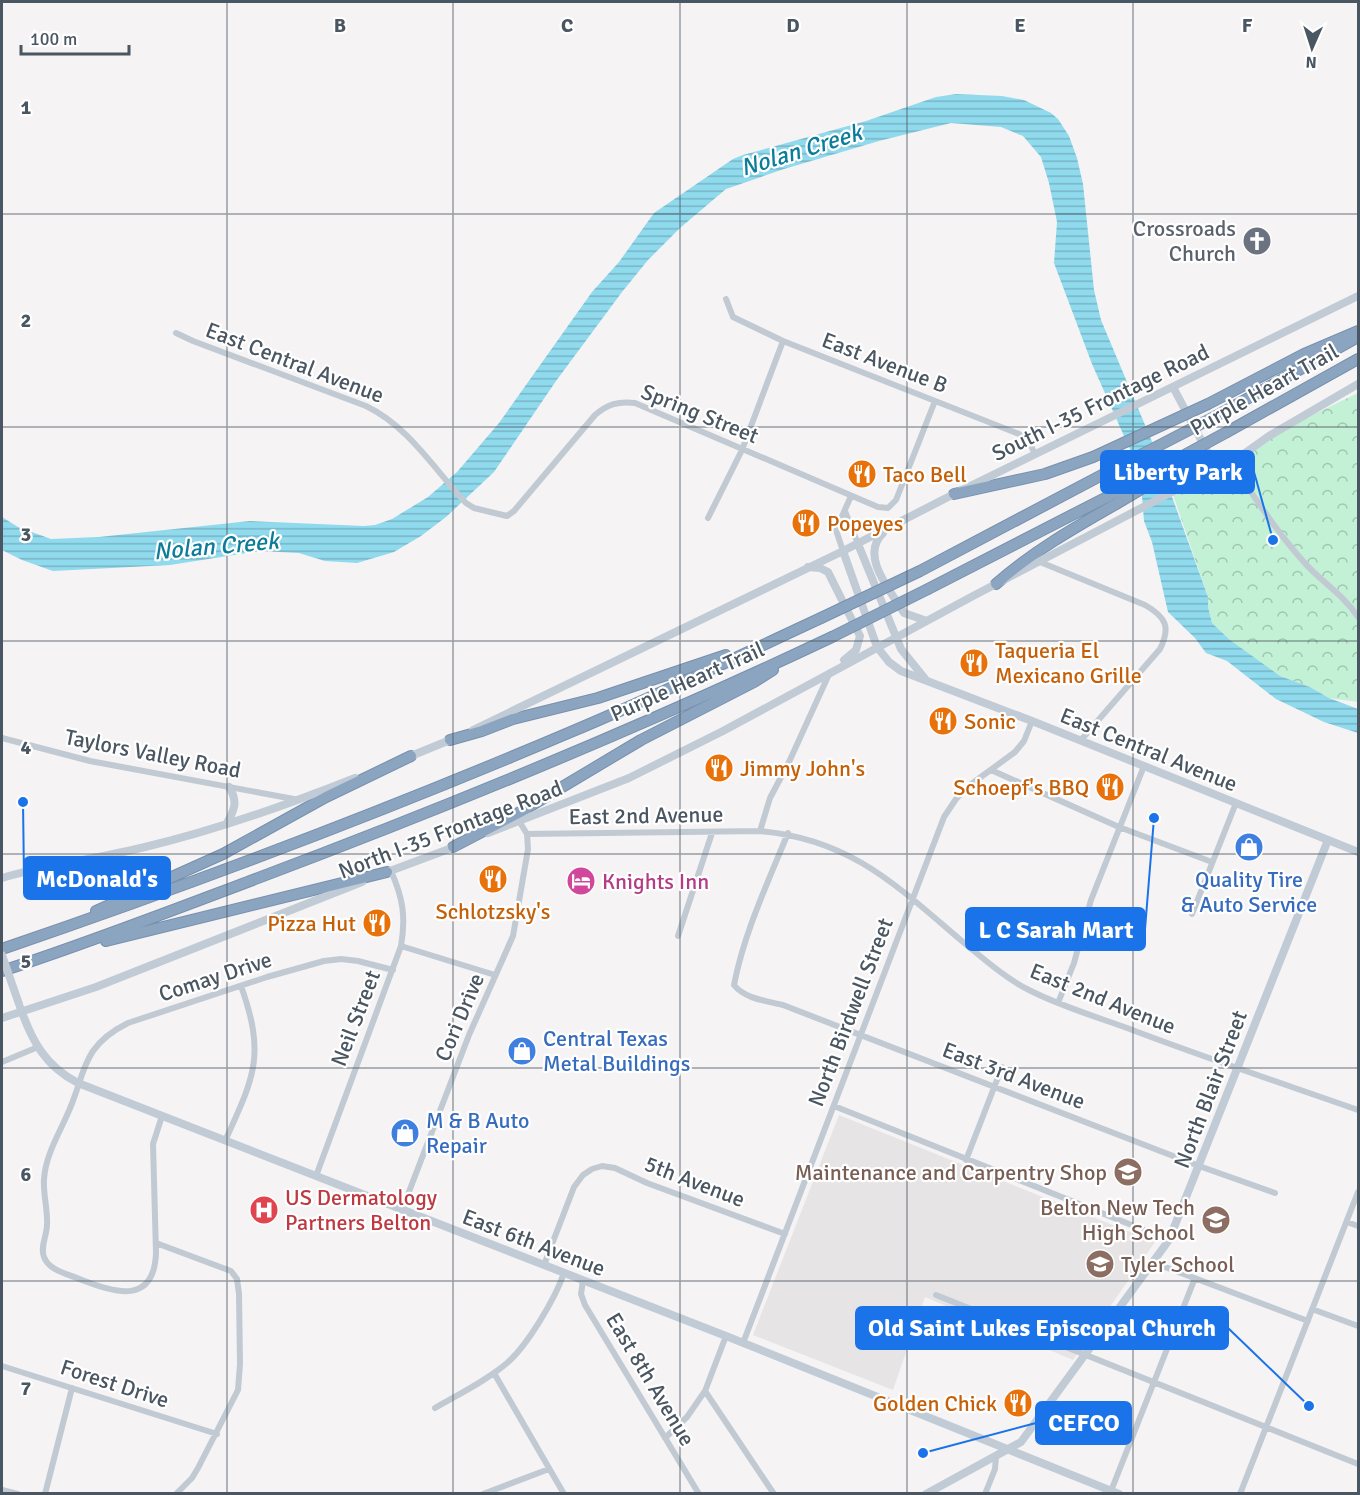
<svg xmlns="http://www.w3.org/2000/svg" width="1360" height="1495" viewBox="0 0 1360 1495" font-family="Signika,sans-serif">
<defs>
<pattern id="park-crowns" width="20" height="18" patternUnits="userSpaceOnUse" patternTransform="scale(1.5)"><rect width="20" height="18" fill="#c3f1d5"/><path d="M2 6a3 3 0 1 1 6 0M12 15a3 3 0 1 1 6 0" fill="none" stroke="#a0c6b0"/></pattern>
<pattern id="water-rules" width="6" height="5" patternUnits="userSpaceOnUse" patternTransform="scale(1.5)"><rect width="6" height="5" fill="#90daee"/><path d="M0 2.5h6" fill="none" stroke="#78b4c4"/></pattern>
</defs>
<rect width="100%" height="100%" fill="#f5f3f3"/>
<path fill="#e6e4e5" d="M 839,1115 L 1155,1242 L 1073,1360 L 925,1297 L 893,1390 L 753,1335 Z"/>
<path fill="url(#park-crowns)" d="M 1358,393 L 1358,702 L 1329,698 L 1310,687 L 1280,676 L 1256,660 L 1230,640 L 1212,623 L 1208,607 L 1208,597 L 1172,492 L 1231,463 L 1269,436 Z"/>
<path fill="url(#water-rules)" d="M 956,94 L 1002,96 L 1024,100 L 1051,113 L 1058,119 L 1069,136 L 1077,158 L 1083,184 L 1094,290 L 1101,320 L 1153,444 L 1208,597 L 1208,607 L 1212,623 L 1230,640 L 1280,676 L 1310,687 L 1329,698 L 1358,709 L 1358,733 L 1324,722 L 1276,699 L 1227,661 L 1206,653 L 1195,638 L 1168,612 L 1152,542 L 1144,521 L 1140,472 L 1092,364 L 1054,263 L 1057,222 L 1049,183 L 1041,157 L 1023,136 L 1001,127 L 951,123 L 879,141 L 784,169 L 726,189 L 680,228 L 648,260 L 622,292 L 556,381 L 494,472 L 446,517 L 421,536 L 394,552 L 357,563 L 325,561 L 299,553 L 260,551 L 170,565 L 53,571 L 22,560 L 2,550 L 2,517 L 18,527 L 51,539 L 99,537 L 250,521 L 364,526 L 375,525 L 392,519 L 428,497 L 457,472 L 499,423 L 592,292 L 619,262 L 654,213 L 733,159 L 743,155 L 866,121 L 936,97 Z"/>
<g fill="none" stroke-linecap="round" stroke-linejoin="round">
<g stroke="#7690ad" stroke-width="12">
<path id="highway" d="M 1208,404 L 1304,354 L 1358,331
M 1218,415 L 1358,337
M 1227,432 L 1358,359
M 954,494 L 1045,474 L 1093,457
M 920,571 L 1102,475
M 996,584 C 1032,552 1074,528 1116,504
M 928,589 L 1109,496
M 450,740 L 482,731 L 513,719 L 598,698 L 726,655
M 453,847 L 522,811 L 641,740 L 754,682 L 773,670
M 96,911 L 223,854 L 326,797 L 411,756
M 106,941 L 387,872
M 2,949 C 195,883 385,811 573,731 C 657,696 739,656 821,618
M 2,971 C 88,943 173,910 258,878 C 452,805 644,726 832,637"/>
</g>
<path stroke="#c1cad2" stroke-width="6" d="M 726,299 L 733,317 L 783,341 L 1019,434 L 1028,440 L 1035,454
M 176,333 L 193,341 L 366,406 C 408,426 434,469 466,503 L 474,508 L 507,516 L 514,511 L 595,415 C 608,404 618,401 635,403 L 878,507 L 888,508 L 896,500 L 935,401
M 1231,463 C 1254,496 1276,531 1303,561 C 1320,581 1344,595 1358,617
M 845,511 L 858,544
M 708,518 L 742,450 L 783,341
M 843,551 L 836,530 L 851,496
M 1040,562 L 1145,605 C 1166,617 1171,627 1160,649 L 1081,740
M 2,738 L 90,761 L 299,800
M 991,770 L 1119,827 L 1212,862
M 760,831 L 770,798 L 789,762 L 830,672
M 788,833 C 768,882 744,933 734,985 C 745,999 767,1001 783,1005 L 1199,1166 L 1275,1193
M 527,834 L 760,831 C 851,839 897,886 963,942 C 984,959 1005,978 1029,990 C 1060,1006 1094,1016 1127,1028 C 1203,1057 1281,1083 1358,1110
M 1192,914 L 1236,803
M 678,936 L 712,833
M 401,946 L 495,975
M 1058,1003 L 1074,963 L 1091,900 L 1144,766
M 2,1062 L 38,1047
M 834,1106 L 1169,1240
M 162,1116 L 153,1144 L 156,1253 C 154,1305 115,1293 82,1280 C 69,1274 49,1271 44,1257 C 40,1247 47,1235 47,1225 C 48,1210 43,1195 44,1179 C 46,1150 65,1125 74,1098 C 80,1082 83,1066 93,1051 C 102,1038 114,1030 128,1023 L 267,977 L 324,961 L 341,959 L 358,961 L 393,970
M 225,1141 C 254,1077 266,1056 241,986
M 966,1160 L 1002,1067
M 316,1176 L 401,946 C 406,917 403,898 391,871
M 402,1210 L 469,1035 L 513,936 L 528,849 L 527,834 L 519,821
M 1347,1222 L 1358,1226
M 156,1243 L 231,1271 L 237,1279 L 239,1294 L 240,1364 L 238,1390 L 198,1468 L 192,1478 L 176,1494
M 1152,1262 L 1308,1321
M 544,1265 L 574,1187 L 583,1175 L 592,1169 L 602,1166 L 615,1168 L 647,1183 L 785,1234
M 583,1281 L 581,1294 L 585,1305 L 699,1494
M 936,1295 L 1358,1464
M 1312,1309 L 1358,1326
M 743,1343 L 944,817 L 956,799 L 970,785 L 1015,752 L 1024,741 L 1032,721
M 2,1366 L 217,1434
M 494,1373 L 564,1494
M 705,1391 L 774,1494
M 435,1408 C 459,1394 486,1381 507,1363 C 527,1346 555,1299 564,1273
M 665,1438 L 687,1417 L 705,1391 L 726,1336
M 2,1490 L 18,1494
M 1111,1491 L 1195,1278
M 45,1494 L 72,1388
M 483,1494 L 549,1469
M 985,1494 L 995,1469 L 996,1456
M 1240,1494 L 1358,1192"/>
<path stroke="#c1cbd6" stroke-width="8" d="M 1173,387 L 1217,470
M 883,533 C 859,556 891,591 904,613 L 927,621
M 858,544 L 901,649 L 926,680
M 843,551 L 877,647 L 889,662 L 901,671 L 1032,721 L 1358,852
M 808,567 L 820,568 L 828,572 L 860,636 L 856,650 L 844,660
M 473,730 L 843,551 L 954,494 L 1358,296
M 406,758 L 455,738
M 227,823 C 235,809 238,801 229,787
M 488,833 L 629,778 L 723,731 L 973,596 L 1172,492 L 1231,463 L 1269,436 L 1358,384
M 382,874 L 457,846
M 2,878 C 49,864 97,859 145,847 C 217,830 287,805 355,778
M 20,1007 C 32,1041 45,1066 78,1083 L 726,1336 L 1119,1494
M 2,1018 L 96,987 L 362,882
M 926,1494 L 1021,1442 L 1169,1240 L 1328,840"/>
<use href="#highway" stroke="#8ba5c1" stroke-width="10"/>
<g stroke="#7690ad" stroke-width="12" stroke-linecap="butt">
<path id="highway-bridge" d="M 1093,457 L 1208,404
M 1102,475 L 1218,415
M 1109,496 L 1227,432
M 1116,504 L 1160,478 L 1184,461
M 821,618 L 920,571
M 832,637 L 928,589"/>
</g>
<path stroke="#c1cbd6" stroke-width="8" d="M 2,955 L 19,1004"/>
<use href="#highway-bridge" stroke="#8ba5c1" stroke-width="10"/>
</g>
<path fill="none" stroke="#4a5661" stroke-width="1.5" stroke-opacity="0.55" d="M 227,2 L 227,1494M 453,2 L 453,1494M 680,2 L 680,1494M 907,2 L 907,1494M 1133,2 L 1133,1494M 2,214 L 1358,214M 2,427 L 1358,427M 2,641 L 1358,641M 2,854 L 1358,854M 2,1068 L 1358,1068M 2,1281 L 1358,1281"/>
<defs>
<g id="church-disc" transform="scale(1.5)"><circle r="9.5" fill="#6b7280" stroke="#fff"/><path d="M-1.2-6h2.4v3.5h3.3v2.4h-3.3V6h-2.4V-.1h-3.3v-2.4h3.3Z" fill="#fff"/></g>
<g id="restaurant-disc" transform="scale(1.5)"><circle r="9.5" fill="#e8710a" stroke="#fff"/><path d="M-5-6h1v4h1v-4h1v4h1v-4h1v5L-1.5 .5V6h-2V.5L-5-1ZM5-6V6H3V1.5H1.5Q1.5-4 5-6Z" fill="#fff"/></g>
<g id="shop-disc" transform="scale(1.5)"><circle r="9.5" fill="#3f7fe0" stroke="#fff"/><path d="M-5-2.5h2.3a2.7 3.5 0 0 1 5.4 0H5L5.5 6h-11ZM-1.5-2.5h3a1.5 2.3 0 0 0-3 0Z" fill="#fff"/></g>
<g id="hotel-disc" transform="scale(1.5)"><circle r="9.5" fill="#d1479c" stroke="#fff"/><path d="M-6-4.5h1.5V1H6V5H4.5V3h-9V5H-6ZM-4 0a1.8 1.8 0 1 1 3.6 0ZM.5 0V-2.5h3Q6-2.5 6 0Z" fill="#fff"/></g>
<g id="school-disc" transform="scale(1.5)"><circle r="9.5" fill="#8d6e63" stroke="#fff"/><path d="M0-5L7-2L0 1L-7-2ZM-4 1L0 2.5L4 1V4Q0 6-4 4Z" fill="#fff"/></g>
<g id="hospital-disc" transform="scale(1.5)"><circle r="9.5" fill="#e0444e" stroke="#fff"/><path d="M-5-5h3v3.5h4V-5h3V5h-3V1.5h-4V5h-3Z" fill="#fff"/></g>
</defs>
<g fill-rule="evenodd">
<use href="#church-disc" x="1257" y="241"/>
<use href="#restaurant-disc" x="862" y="474"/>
<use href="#restaurant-disc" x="806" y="523"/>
<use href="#restaurant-disc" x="974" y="663"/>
<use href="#restaurant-disc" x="943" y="721"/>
<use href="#restaurant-disc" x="719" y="768"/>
<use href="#restaurant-disc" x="1110" y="787"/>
<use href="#shop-disc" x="1249" y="847"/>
<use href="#restaurant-disc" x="493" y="879"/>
<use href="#hotel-disc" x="581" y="881"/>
<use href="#restaurant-disc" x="377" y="923"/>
<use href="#shop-disc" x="522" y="1051"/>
<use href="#shop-disc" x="405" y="1133"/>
<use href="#school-disc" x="1128" y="1172"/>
<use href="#hospital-disc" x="264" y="1210"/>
<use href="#school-disc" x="1216" y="1220"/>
<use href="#school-disc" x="1100" y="1264"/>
<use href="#restaurant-disc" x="1018" y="1403"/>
</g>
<g text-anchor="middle" stroke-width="4.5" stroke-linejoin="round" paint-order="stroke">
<g font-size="22" fill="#5b616d" stroke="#fff" text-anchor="end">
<text x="1236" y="236">Crossroads<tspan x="1236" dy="25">Church</tspan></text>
</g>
<g font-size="22" fill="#4a5661" stroke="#fff">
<text transform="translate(295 362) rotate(21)" y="8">East Central Avenue</text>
<text transform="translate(885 362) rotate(21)" y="8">East Avenue B</text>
<text transform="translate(1264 389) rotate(-29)" y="8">Purple Heart Trail</text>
<text transform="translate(1100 402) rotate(-26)" y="8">South I-35 Frontage Road</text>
<text transform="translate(700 413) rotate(22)" y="8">Spring Street</text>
<text transform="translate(687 681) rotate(-24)" y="8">Purple Heart Trail</text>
<text transform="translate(1149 749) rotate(22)" y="8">East Central Avenue</text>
<text transform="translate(153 753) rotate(11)" y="8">Taylors Valley Road</text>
<text transform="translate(646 815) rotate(-1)" y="8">East 2nd Avenue</text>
<text transform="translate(450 829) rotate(-21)" y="8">North I-35 Frontage Road</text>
<text transform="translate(215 976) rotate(-18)" y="8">Comay Drive</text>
<text transform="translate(1103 998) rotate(22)" y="8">East 2nd Avenue</text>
<text transform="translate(850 1012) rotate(-69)" y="8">North Birdwell Street</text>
<text transform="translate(459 1017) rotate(-67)" y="8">Cori Drive</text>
<text transform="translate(355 1018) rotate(-69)" y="8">Neil Street</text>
<text transform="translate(1014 1075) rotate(21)" y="8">East 3rd Avenue</text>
<text transform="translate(1210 1089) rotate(-69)" y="8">North Blair Street</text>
<text transform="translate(695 1181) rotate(21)" y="8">5th Avenue</text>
<text transform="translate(534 1242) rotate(21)" y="8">East 6th Avenue</text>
<text transform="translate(651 1379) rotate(59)" y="8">East 8th Avenue</text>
<text transform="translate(115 1383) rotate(18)" y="8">Forest Drive</text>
</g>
<g font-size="22" fill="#c56008" stroke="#fff" text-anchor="start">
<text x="883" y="482">Taco Bell</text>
<text x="827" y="531">Popeyes</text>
<text x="995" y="658">Taqueria El<tspan x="995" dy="25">Mexicano Grille</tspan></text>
<text x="964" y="729">Sonic</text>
<text x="740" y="776">Jimmy John's</text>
<text x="1089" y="795" text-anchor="end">Schoepf's BBQ</text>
<text x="493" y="919" text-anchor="middle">Schlotzsky's</text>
<text x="356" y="931" text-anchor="end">Pizza Hut</text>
<text x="997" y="1411" text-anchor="end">Golden Chick</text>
</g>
<g font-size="22" fill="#366cbe" stroke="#fff" text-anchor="start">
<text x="1249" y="887" text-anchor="middle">Quality Tire<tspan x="1249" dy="25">&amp; Auto Service</tspan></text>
<text x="543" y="1046">Central Texas<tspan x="543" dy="25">Metal Buildings</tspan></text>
<text x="426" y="1128">M &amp; B Auto<tspan x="426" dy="25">Repair</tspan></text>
</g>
<g font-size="22" fill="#b23c85" stroke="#fff" text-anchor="start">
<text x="602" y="889">Knights Inn</text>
</g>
<g font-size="22" fill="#785e54" stroke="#fff" text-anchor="end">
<text x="1107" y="1180">Maintenance and Carpentry Shop</text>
<text x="1195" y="1215">Belton New Tech<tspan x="1195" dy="25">High School</tspan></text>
<text x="1121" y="1272" text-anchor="start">Tyler School</text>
</g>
<g font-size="22" fill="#be3a42" stroke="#fff" text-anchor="start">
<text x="285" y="1205">US Dermatology<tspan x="285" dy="25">Partners Belton</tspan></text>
</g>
<g font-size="24" font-style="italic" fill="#0c7c9b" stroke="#fff">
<text transform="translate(801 150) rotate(-17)" y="8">Nolan Creek</text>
<text transform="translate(216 546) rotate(-5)" y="8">Nolan Creek</text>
</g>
</g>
<g font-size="20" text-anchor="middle" font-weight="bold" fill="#4a5661" stroke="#fff" stroke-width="4.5" stroke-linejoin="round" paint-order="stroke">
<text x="340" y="32">B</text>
<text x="567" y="32">C</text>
<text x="793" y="32">D</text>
<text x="1020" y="32">E</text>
<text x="1247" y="32">F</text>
<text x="26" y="114">1</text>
<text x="26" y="327">2</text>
<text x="26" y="541">3</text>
<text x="26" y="754">4</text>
<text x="26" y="968">5</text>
<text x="26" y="1181">6</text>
<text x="26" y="1395">7</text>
</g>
<path fill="none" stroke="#1a73e8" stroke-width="2" d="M1273 540L1254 472M23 802L24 878M1154 818L1145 929M1309 1406L1228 1328M923 1453L1036 1423"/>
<g fill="#1a73e8" stroke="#fff" stroke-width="2">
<circle cx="1273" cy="540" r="6"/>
<circle cx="23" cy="802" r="6"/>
<circle cx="1154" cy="818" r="6"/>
<circle cx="1309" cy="1406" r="6"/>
<circle cx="923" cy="1453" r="6"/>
</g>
<g fill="#1a73e8" stroke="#1a73e8" stroke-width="2">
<rect x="1101" y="451" width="153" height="42" rx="6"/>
<rect x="24" y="857" width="146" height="42" rx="6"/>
<rect x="966" y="908" width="179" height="42" rx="6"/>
<rect x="856" y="1307" width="372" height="42" rx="6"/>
<rect x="1036" y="1402" width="95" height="42" rx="6"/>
</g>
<g font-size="24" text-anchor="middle" font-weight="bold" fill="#fff">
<text x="1178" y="480">Liberty Park</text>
<text x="97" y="887">McDonald's</text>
<text x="1056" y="938">L C Sarah Mart</text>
<text x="1042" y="1336">Old Saint Lukes Episcopal Church</text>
<text x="1084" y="1431">CEFCO</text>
</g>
<rect width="1360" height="1495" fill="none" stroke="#4a5661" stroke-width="6"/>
<g transform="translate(1312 48) rotate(183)" stroke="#ffffff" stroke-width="4.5" paint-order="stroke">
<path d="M0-4.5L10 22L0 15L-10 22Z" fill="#4a5661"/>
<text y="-9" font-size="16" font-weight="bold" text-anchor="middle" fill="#4a5661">N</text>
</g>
<path d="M21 45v9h108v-9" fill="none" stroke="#4a5661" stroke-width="3"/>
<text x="30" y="45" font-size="18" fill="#4a5661" stroke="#ffffff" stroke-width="4.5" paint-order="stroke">100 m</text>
</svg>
